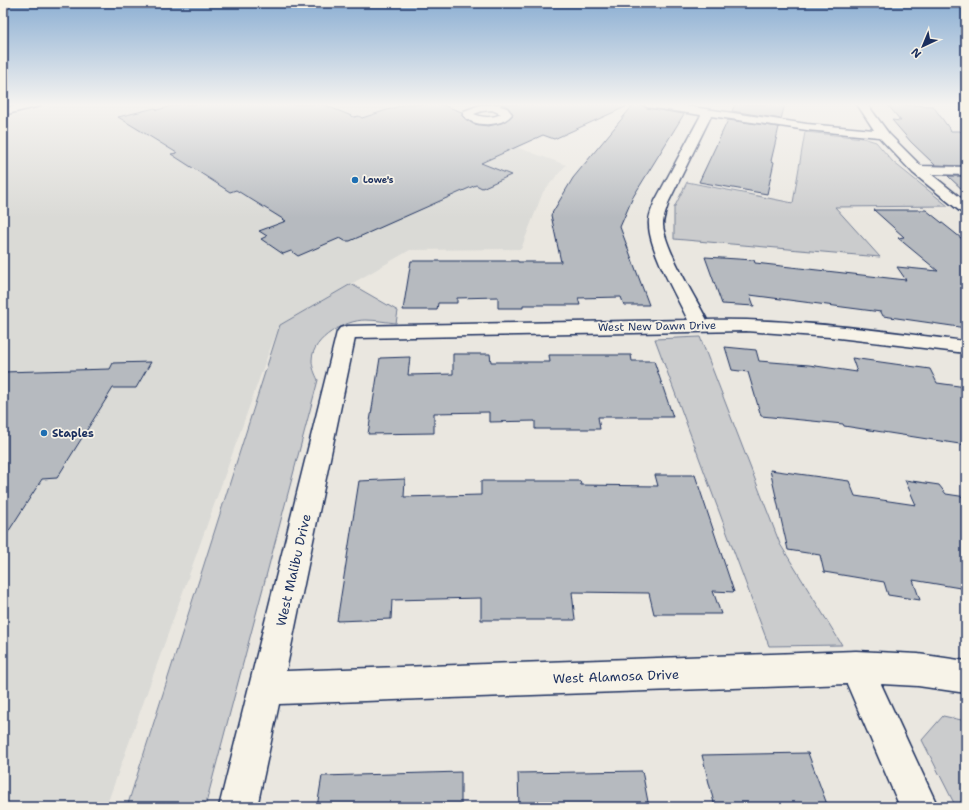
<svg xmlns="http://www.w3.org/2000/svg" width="969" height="810" viewBox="0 0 969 810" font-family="'Shantell Sans',sans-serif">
<rect width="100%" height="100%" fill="#eae7e0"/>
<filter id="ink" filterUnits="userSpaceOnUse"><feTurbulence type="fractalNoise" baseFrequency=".025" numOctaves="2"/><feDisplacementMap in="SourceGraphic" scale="8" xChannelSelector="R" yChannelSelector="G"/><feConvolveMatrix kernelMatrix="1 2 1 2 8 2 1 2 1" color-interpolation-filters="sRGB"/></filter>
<g filter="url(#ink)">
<path fill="#dadad6" d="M 63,104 L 397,104 L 566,165 L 543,192 L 521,249 L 410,250 L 280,325 L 267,357 L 106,807 L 3,807 L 3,118 Z"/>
<path fill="#cbcccd" stroke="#737e96" d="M 805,132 L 863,138 L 876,142 L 893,162 L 948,206 L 835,207 L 880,257 L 674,239 L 674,208 L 687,182 L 793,203 Z
M 351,284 L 398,311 L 396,323 C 386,322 376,320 365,320 C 346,320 312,338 312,360 C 312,367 315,374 318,380 L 205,807 L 127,807 L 280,325 Z
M 700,337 L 780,544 L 842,645 L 769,646 L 655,339 Z
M 943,716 L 966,721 L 966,807 L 956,807 L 922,740 Z"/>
<path fill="#b6babf" stroke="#1b2f5e" d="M 180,104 L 322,104 L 354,117 L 359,116 L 362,118 L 406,104 L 440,104 L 462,112 L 462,116 L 473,124 L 488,126 L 502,123 L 513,115 L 508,107 L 502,104 L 632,104 L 554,139 L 543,135 L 481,163 L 511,175 L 482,188 L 476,185 L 350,241 L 345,241 L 340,238 L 298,256 L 291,251 L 283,254 L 261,239 L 267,236 L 259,231 L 286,221 L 236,190 L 230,192 L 171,154 L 177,153 L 118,117 L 155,108 L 157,110 Z
M 634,104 L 641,104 L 647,108 L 684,114 L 633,197 L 620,227 L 649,305 L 624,305 L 621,297 L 578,298 L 580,305 L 523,305 L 523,308 L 498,308 L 498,297 L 457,298 L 457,303 L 438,303 L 437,310 L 403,310 L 411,261 L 518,261 L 518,262 L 561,262 L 551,215 L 573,178 Z
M 735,104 L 785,104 L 781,119 L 732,111 Z
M 887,104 L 933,106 L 951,131 L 960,131 L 966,137 L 966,166 L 935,165 L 911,142 L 892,120 L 901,121 Z
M 728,120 L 779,127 L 771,161 L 774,162 L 767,194 L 699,182 Z
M 948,176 L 966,176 L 966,193 Z
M 874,210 L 926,210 L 966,242 L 966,328 L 883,316 L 881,312 L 750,295 L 754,306 L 722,304 L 705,257 L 754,260 L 755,263 L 906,280 L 897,267 L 938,271 L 898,238 L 904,237 Z
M 725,347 L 756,350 L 759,361 L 809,365 L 857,372 L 852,358 L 930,369 L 937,383 L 966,387 L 966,445 L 844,426 L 843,424 L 761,416 L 748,372 L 732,370 Z
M 453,354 L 490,354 L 491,362 L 550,362 L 549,355 L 631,355 L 632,361 L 654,361 L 673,417 L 598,417 L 600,429 L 535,429 L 535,421 L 489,422 L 489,412 L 434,413 L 434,433 L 368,434 L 380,358 L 410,357 L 408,375 L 453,374 Z
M 151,362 L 136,388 L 113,388 L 57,478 L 42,479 L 3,540 L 3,372 L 110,369 L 113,363 Z
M 770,470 L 849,481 L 855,496 L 916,505 L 905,480 L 939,485 L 946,494 L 966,497 L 966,589 L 913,580 L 920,600 L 888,595 L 884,582 L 824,572 L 820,555 L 788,550 Z
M 655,475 L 695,475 L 734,592 L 713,591 L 721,614 L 654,614 L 649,593 L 572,592 L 575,620 L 481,620 L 481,598 L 392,600 L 391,619 L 337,621 L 359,481 L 405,479 L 404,497 L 481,495 L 481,481 L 580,481 L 581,485 L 658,486 Z
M 808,753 L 828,807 L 715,807 L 702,755 Z
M 642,771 L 649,807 L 519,807 L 518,773 Z
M 461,772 L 461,807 L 317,807 L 322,776 Z"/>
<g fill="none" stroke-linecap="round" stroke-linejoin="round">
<g stroke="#1b2f5e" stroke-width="3">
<path id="minor" d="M 501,104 L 500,106 L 507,108 L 512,114 C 503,127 473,128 463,115 L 464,111 L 480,105 ZM 492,110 L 501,114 C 493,118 483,118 474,114 L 482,111 Z
M 642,104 L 672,104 L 807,124 L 874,130 L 857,104 L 867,104 L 889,134 L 921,166 L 966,167 L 966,175 L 931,174 L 966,202 L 966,213 L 961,212 L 913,173 L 879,137 L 807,130 L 711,116 L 669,201 C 667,209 663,217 663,225 C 665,249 695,297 707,320 C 794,318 880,331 966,341 L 966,353 L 830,337 L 746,331 L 355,338 L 286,671 L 856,651 L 918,654 L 966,661 L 966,693 L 918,686 L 881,684 L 938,807 L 900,807 L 847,684 L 279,704 L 257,807 L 219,807 L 337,332 L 340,328 L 347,326 L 688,320 C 677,297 649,249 649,225 C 648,217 652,209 655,201 L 701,115 L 647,107 Z"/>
</g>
<g stroke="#1b2f5e" stroke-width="3">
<path id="primary" d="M 21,104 L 41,104 L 40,106 L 3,115 L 3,109 Z"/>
</g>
<use href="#minor" fill="#f7f3e8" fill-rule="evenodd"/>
<use href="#primary" fill="#f7f3e8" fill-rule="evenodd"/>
</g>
</g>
<linearGradient id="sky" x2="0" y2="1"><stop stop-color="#8cafd3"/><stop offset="0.48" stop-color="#f6f4f1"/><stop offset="1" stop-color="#f6f4f1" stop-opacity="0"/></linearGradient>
<rect width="969" height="218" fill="url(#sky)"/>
<g fill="#1f6fb2" stroke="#f7f3e8" stroke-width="1.5">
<circle cx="355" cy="180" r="4"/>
<circle cx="44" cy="433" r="4"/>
</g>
<g text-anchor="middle" stroke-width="3.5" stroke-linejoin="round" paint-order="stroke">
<g font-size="9" font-weight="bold" fill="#1b2f5e" stroke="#f7f3e8" text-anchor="start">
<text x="363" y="183">Lowe's</text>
</g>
<g font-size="11" fill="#1b2f5e" stroke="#f7f3e8">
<text transform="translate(657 326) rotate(-1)" y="4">West New Dawn Drive</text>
</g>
<g font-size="11" font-weight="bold" fill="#1b2f5e" stroke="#f7f3e8" text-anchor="start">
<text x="52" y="437">Staples</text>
</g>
<g font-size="13" fill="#1b2f5e" stroke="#f7f3e8">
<text transform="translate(293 570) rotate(-77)" y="5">West Malibu Drive</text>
<text transform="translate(616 676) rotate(-2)" y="5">West Alamosa Drive</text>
</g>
</g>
<rect width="969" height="810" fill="none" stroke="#f7f3e8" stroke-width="16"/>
<rect x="8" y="8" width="953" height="794" fill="none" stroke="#1b2f5e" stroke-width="1.5" filter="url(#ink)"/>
<g transform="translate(923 46) rotate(224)" stroke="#f7f3e8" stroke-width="3" paint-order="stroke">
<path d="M0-3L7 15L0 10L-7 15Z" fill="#1b2f5e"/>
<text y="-6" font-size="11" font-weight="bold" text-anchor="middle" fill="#1b2f5e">N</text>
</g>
</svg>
